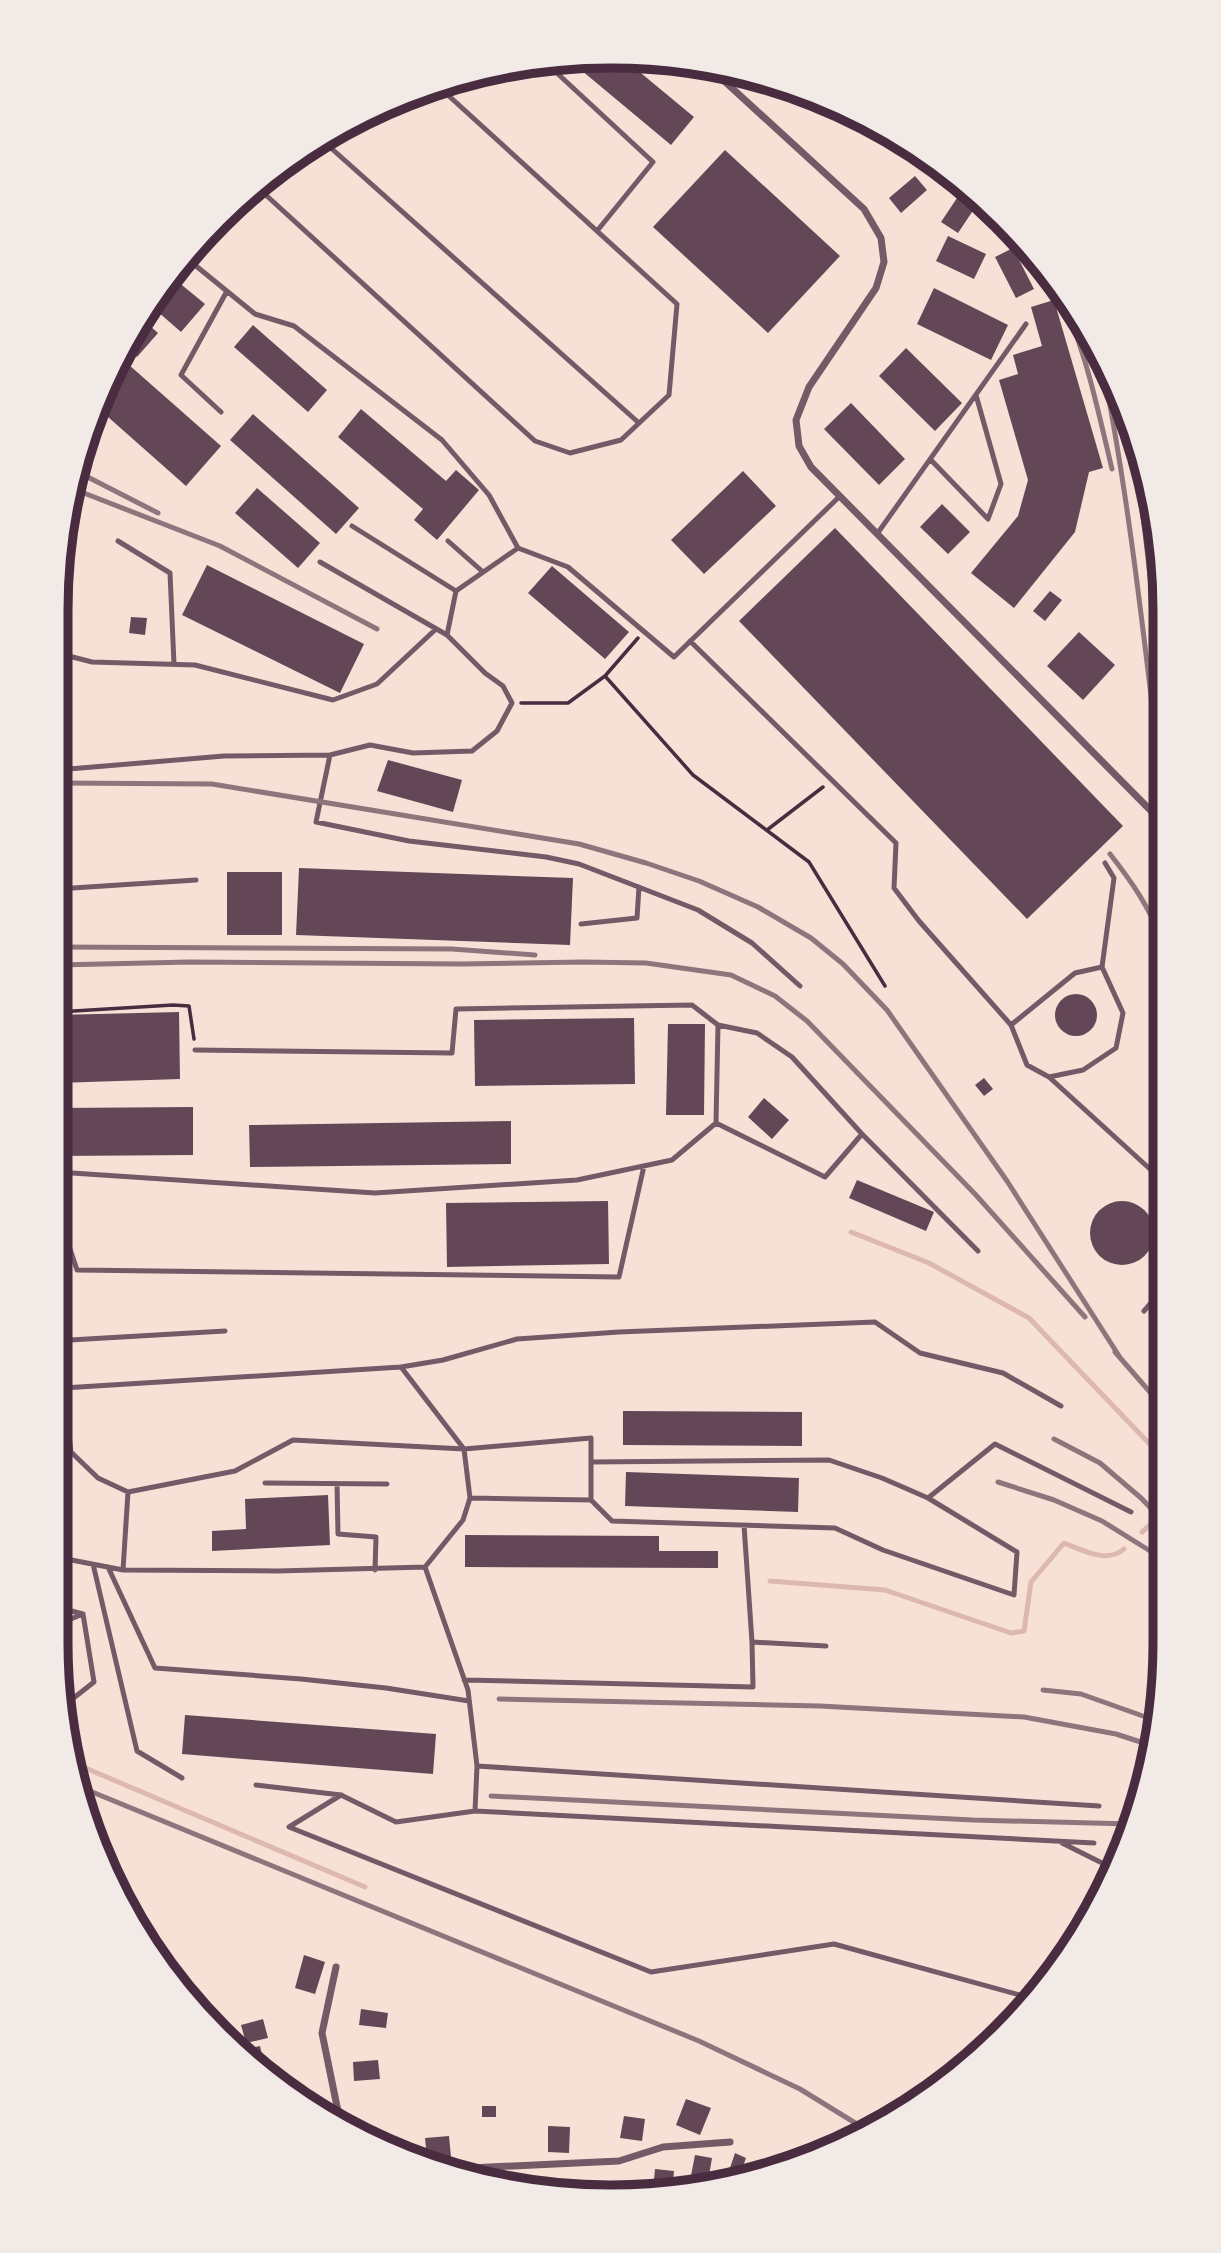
<svg xmlns="http://www.w3.org/2000/svg" width="1221" height="2253" viewBox="0 0 1221 2253" font-family="'Source Sans 3',sans-serif">
<rect width="100%" height="100%" fill="#f7e1d7"/>
<g fill="none" stroke-linecap="round" stroke-linejoin="round">
<path stroke="#dcb8b0" stroke-width="5" d="M 851,1232 L 929,1263 L 1029,1318 L 1163,1458
M 1142,1532 L 1150,1525
M 770,1581 L 885,1590 L 1011,1633 L 1024,1631 L 1031,1582 L 1064,1543 C 1082,1550 1107,1564 1124,1549
M 76,1764 L 365,1887"/>
</g>
<path fill="#644757" d="M 591,58 L 624,59 L 694,117 L 671,145 L 581,70 Z
M 725,150 L 840,256 L 768,333 L 653,227 Z
M 915,176 L 927,190 L 901,213 L 889,198 Z
M 963,189 L 980,200 L 958,233 L 941,222 Z
M 948,236 L 986,254 L 974,279 L 936,261 Z
M 1013,248 L 1034,289 L 1016,298 L 995,257 Z
M 171,276 L 205,304 L 181,332 L 150,305 Z
M 934,288 L 1008,325 L 991,360 L 917,324 Z
M 1054,300 L 1103,468 L 1089,472 L 1075,532 L 1014,608 L 971,573 L 1018,516 L 1028,480 L 999,380 L 1018,374 L 1013,355 L 1042,346 L 1031,307 Z
M 141,318 L 158,333 L 137,357 L 125,346 L 130,334 Z
M 253,325 L 327,390 L 308,412 L 234,347 Z
M 906,348 L 962,403 L 935,431 L 879,376 Z
M 120,357 L 221,446 L 186,486 L 99,409 Z
M 851,403 L 905,459 L 879,485 L 824,429 Z
M 361,409 L 446,481 L 456,470 L 479,490 L 437,540 L 414,520 L 423,509 L 338,437 Z
M 253,414 L 359,508 L 336,534 L 230,440 Z
M 743,471 L 776,506 L 704,574 L 671,540 Z
M 257,488 L 320,543 L 298,568 L 235,513 Z
M 942,504 L 970,532 L 948,554 L 920,527 Z
M 835,528 L 1123,826 L 1027,919 L 739,621 Z
M 207,565 L 364,644 L 340,693 L 182,615 Z
M 552,566 L 629,632 L 605,659 L 528,593 Z
M 1050,591 L 1062,600 L 1045,621 L 1033,611 Z
M 131,617 L 147,618 L 145,635 L 129,633 Z
M 1079,632 L 1115,665 L 1083,700 L 1047,666 Z
M 388,760 L 462,780 L 453,812 L 377,791 Z
M 299,868 L 573,878 L 570,945 L 296,935 Z
M 227,872 L 282,872 L 282,935 L 227,935 Z
M1055 1015a21 21 0 1 1 42 0a21 21 0 1 1-42 0Z
M 179,1012 L 180,1079 L 57,1083 L 57,1015 Z
M 634,1018 L 635,1084 L 475,1086 L 474,1020 Z
M 668,1024 L 705,1024 L 704,1115 L 666,1115 Z
M 984,1078 L 993,1089 L 984,1096 L 975,1085 Z
M 764,1098 L 789,1120 L 772,1139 L 748,1117 Z
M 193,1107 L 193,1155 L 57,1156 L 57,1108 Z
M 511,1121 L 511,1164 L 250,1167 L 249,1125 Z
M 857,1180 L 934,1212 L 926,1231 L 849,1198 Z
M 608,1201 L 609,1264 L 447,1267 L 446,1203 Z
M1090 1233a32 32 0 1 1 64 0a32 32 0 1 1-64 0Z
M 623,1411 L 802,1412 L 802,1446 L 623,1445 Z
M 626,1472 L 799,1478 L 798,1512 L 625,1506 Z
M 328,1495 L 330,1545 L 212,1551 L 212,1531 L 246,1529 L 245,1499 Z
M 465,1535 L 659,1536 L 659,1551 L 718,1551 L 718,1568 L 465,1567 Z
M 185,1715 L 436,1734 L 433,1774 L 182,1754 Z
M 304,1955 L 325,1962 L 315,1994 L 295,1988 Z
M 361,2009 L 388,2013 L 386,2028 L 359,2025 Z
M 263,2019 L 268,2038 L 246,2043 L 241,2025 Z
M 260,2046 L 265,2068 L 245,2049 Z
M 378,2060 L 380,2079 L 354,2081 L 353,2062 Z
M 686,2099 L 711,2108 L 700,2135 L 676,2125 Z
M 482,2106 L 496,2106 L 496,2117 L 482,2117 Z
M 624,2116 L 645,2119 L 642,2141 L 620,2138 Z
M 548,2126 L 570,2127 L 569,2153 L 548,2152 Z
M 449,2136 L 451,2157 L 427,2159 L 425,2138 Z
M 735,2153 L 746,2158 L 741,2172 L 730,2168 Z
M 695,2155 L 712,2158 L 708,2182 L 689,2186 Z
M 655,2169 L 674,2171 L 672,2190 L 653,2190 Z
M 537,2177 L 537,2185 L 518,2183 L 517,2178 Z"/>
<g fill="none" stroke-linecap="round" stroke-linejoin="round">
<path stroke="#4a2c40" stroke-width="3.5" d="M 605,676 L 693,775 L 809,862 L 885,986
M 521,703 L 568,703 L 605,676 L 638,638
M 767,830 L 823,787
M 57,1012 L 173,1005 L 189,1006 L 194,1039"/>
<path stroke="#755966" stroke-width="5" d="M 545,62 L 653,162 L 597,231
M 322,140 L 639,423
M 256,186 L 535,441 L 570,453 L 621,440 L 669,395 L 677,304 L 438,86
M 185,257 L 255,314 L 294,326 L 442,440 L 489,495 L 518,548
M 221,412 L 181,375 L 227,291
M 930,459 L 988,519 L 1001,484 L 976,395
M 352,526 L 456,591
M 877,534 L 1026,324
M 118,541 L 170,573 L 174,664
M 448,541 L 483,572
M 320,562 L 447,635
M 690,641 L 896,843 L 894,888 L 919,921 L 1011,1025 L 1027,1065 L 1049,1077 L 1083,1070 L 1116,1048 L 1123,1013 L 1102,967 L 1075,973 L 1011,1025
M 57,653 L 92,662 L 195,665 L 333,700 L 377,684 L 436,629
M 57,770 L 224,756 L 330,755
M 57,889 L 196,880
M 581,924 L 637,918 L 639,887
M 1102,967 L 1114,878 L 1105,863
M 800,986 L 752,943 L 698,910 L 579,864 L 546,857 L 409,841 L 316,822 L 330,755 L 370,745 L 413,753 L 472,751 L 497,731 L 512,703 L 503,686 L 485,673 L 447,635 L 456,591 L 518,548 L 568,567 L 674,657 L 840,496
M 195,1050 L 452,1053 L 456,1009 L 692,1005 L 718,1025
M 1049,1077 L 1162,1180
M 716,1123 L 718,1025 L 757,1033 L 792,1057 L 862,1134 L 978,1251
M 57,1172 L 375,1193 L 577,1180 L 672,1160 L 716,1123 L 825,1177 L 862,1134
M 56,1207 L 77,1270 L 619,1277 L 644,1166
M 1144,1311 L 1163,1289
M 401,1367 L 443,1360 L 517,1339 L 619,1332 L 875,1322 L 920,1353 L 1003,1373 L 1061,1406
M 63,1388 L 401,1367 L 464,1449 L 591,1438 L 591,1500 L 470,1498
M 591,1462 L 829,1460 L 882,1478 L 928,1498
M 265,1483 L 387,1484
M 337,1484 L 338,1534 L 376,1537 L 375,1570
M 128,1492 L 98,1478 L 71,1452 L 63,1388 L 70,1340 L 225,1331
M 591,1500 L 612,1521 L 835,1528 L 883,1550 L 1014,1595 L 1017,1552 L 928,1498 L 995,1444 L 1131,1512
M 56,1557 L 123,1570 L 278,1571 L 425,1567 L 468,1690 L 477,1766 L 475,1811 L 1094,1843
M 93,1564 L 137,1751 L 182,1778
M 108,1567 L 155,1668 L 301,1679 L 386,1688 L 469,1701
M 123,1570 L 128,1492 L 235,1471 L 293,1440 L 464,1449 L 470,1498 L 463,1520 L 425,1567
M 56,1607 L 83,1614
M 56,1625 L 83,1614 L 94,1682 L 66,1704
M 752,1642 L 826,1646
M 464,1680 L 753,1687 L 752,1642 L 744,1525
M 477,1766 L 1099,1806
M 256,1785 L 341,1795 L 396,1822 L 475,1811
M 341,1795 L 289,1827 L 651,1972 L 834,1944 L 1027,1997
M 1062,1843 L 1112,1868"/>
<path stroke="#755966" stroke-width="7" d="M 709,67 L 864,209 L 881,238 L 884,262 L 876,288 L 809,387 L 796,420 L 799,446 L 811,467 L 1161,821
M 336,1967 L 322,2033 L 340,2121
M 222,2023 L 224,2030
M 448,2169 L 619,2161 L 663,2147 L 730,2142"/>
<path stroke="#8f747c" stroke-width="5" d="M 1054,283 C 1084,340 1097,407 1112,469
M 1101,358 C 1129,497 1144,639 1161,779
M 1124,401 L 1143,516 L 1161,669
M 74,470 L 158,513
M 71,488 L 220,546 L 377,629
M 57,783 L 212,784 L 579,844 L 646,863 L 699,881 L 758,907 L 811,938 L 843,964 L 887,1010 L 1007,1181 L 1121,1359
M 1110,854 C 1132,882 1149,907 1162,940
M 57,947 L 452,949 L 535,955
M 57,965 L 190,962 L 462,964 L 583,962 L 646,963 L 731,975 L 775,996 L 807,1021 L 975,1194 L 1085,1317
M 1115,1352 L 1163,1407
M 1054,1439 L 1100,1463 L 1141,1498 L 1163,1521
M 998,1482 L 1054,1500 L 1102,1521 L 1163,1559
M 1043,1690 L 1081,1694 L 1157,1721
M 499,1699 L 820,1706 L 1024,1717 L 1116,1734 L 1153,1746
M 80,1787 L 699,2041 L 800,2089 L 865,2129
M 491,1796 L 973,1820 L 1131,1824"/>
</g>
<path d="M0 0H1221V2253H0ZM610 68H611A542 542 0 0 1 1153 610V1643A542 542 0 0 1 611 2185H610A542 542 0 0 1 68 1643V610A542 542 0 0 1 610 68Z" fill="#f1eae7" fill-rule="evenodd"/>
<path fill="none" stroke="#4a2c40" stroke-width="9" d="M610 68H611A542 542 0 0 1 1153 610V1643A542 542 0 0 1 611 2185H610A542 542 0 0 1 68 1643V610A542 542 0 0 1 610 68Z"/>
</svg>
